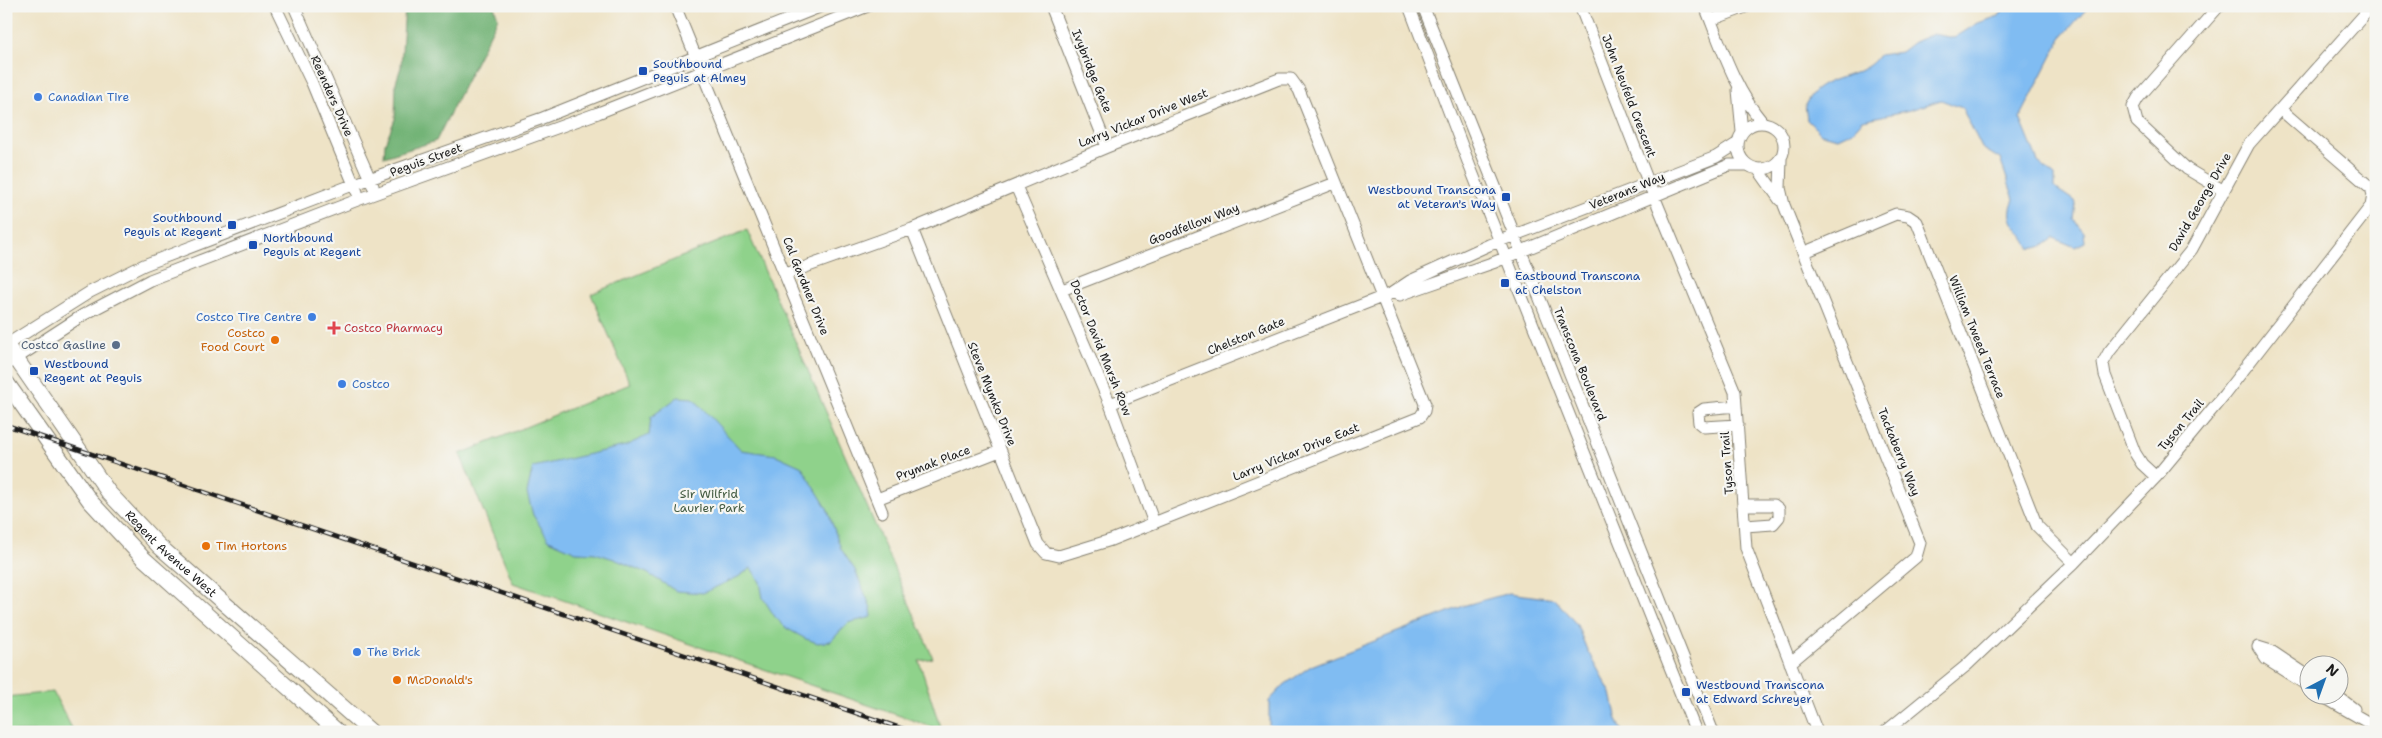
<svg xmlns="http://www.w3.org/2000/svg" width="2382" height="738" viewBox="0 0 2382 738" font-family="'Shantell Sans',sans-serif">
<rect width="100%" height="100%" fill="#f6f6f2"/>
<filter id="ink" filterUnits="userSpaceOnUse"><feTurbulence type="fractalNoise" baseFrequency=".02" numOctaves="2"/><feDisplacementMap in="SourceGraphic" scale="10" xChannelSelector="R" yChannelSelector="G"/><feConvolveMatrix kernelMatrix="1 2 1 2 8 2 1 2 1" color-interpolation-filters="sRGB"/></filter>
<filter id="wash" filterUnits="userSpaceOnUse"><feTurbulence type="fractalNoise" baseFrequency=".0096" numOctaves="4" result="noise"/><feDisplacementMap in="SourceGraphic" scale="20" xChannelSelector="R" yChannelSelector="G"/><feGaussianBlur stdDeviation="1.12" result="paint"/><feColorMatrix in="noise" values="0 0 0 0 0 0 0 0 0 0 0 0 0 0 0 0 0 1.4 0 .05"/><feComposite in="paint" operator="in"/></filter>
<g filter="url(#wash)">
<rect width="100%" height="100%" fill="#eee3c6"/>
<path fill="#8fd28b" stroke="#567754" d="M 747,230 L 933,658 L 919,661 L 941,730 L 513,583 L 460,454 L 630,384 L 591,294 Z
M 53,692 L 74,732 L 6,732 L 6,697 Z"/>
<path fill="#73b477" stroke="#48684a" d="M 405,6 L 494,6 L 498,18 L 436,141 L 384,157 L 385,143 L 395,119 L 396,82 L 401,67 Z"/>
<path fill="#80bcf2" stroke="#4e6c87" d="M 2006,6 L 2089,6 L 2061,38 L 2020,118 L 2038,162 L 2055,176 L 2055,188 L 2076,202 L 2074,220 L 2084,232 L 2085,242 L 2075,247 L 2054,238 L 2043,246 L 2031,249 C 2021,228 2003,224 2014,199 L 2000,159 L 1982,148 L 1962,108 L 1941,100 L 1910,110 L 1863,120 L 1853,131 L 1838,138 L 1821,134 L 1807,120 L 1805,105 C 1808,100 1812,92 1817,89 C 1837,74 1864,77 1879,55 L 1901,52 L 1914,42 L 1933,34 L 1954,38 L 1978,23 L 1999,16 Z
M 678,397 L 693,398 L 741,450 L 776,455 L 802,467 L 827,508 L 841,549 L 855,570 L 871,608 L 872,617 L 848,623 L 831,641 L 818,643 L 806,639 L 786,628 L 775,617 L 763,598 L 760,582 L 751,568 L 738,577 L 703,593 L 676,591 L 647,573 L 614,559 L 595,553 L 576,552 L 549,540 L 533,515 L 527,493 L 533,467 L 625,446 L 649,435 L 651,417 Z
M 1509,593 L 1555,599 L 1577,625 L 1587,650 L 1611,693 L 1617,720 L 1623,732 L 1276,732 L 1269,725 L 1269,701 L 1284,685 L 1311,666 L 1466,605 Z"/>
</g>
<g filter="url(#ink)">
<g fill="none" stroke-linecap="round" stroke-linejoin="round">
<g stroke="#858071" stroke-width="13">
<path id="minor" d="M 275,6 L 312,83 L 357,192
M 294,6 L 373,186
M 675,6 L 882,512
M 1051,6 L 1107,147
M 1409,6 L 1470,167 L 1696,732
M 1423,6 L 1713,732
M 1580,6 L 1649,184 L 1735,392 L 1746,548 L 1817,732
M 1705,6 C 1721,46 1735,90 1763,123
M 2219,6 L 2138,98 L 2133,107 L 2137,122 L 2187,169 L 2224,191
M 1711,20 L 1748,6
M 1738,90 L 1742,132
M1738 146a23 23 0 1 1 46 0a23 23 0 1 1-46 0Z
M 1781,159 L 1780,188 L 1784,205 L 1920,543 L 1916,557 L 1790,663
M 1758,169 L 1780,200
M 1016,186 L 1110,404 L 1154,523
M 1805,252 L 1896,214 L 1908,216 L 1917,222 L 2037,526 L 2074,563
M 786,274 L 912,229 L 1107,147 L 1279,79 L 1291,79 L 1299,90 L 1425,404 L 1424,411 L 1420,417 L 1111,540 L 1059,556 L 1046,553 L 1038,544 L 912,229
M 1062,290 L 1335,183
M 1392,293 L 1400,295 L 1414,290 L 1495,262 L 1729,165 L 1747,165
M 6,345 L 90,292 L 144,265 L 355,184 L 540,119 L 822,6
M 6,365 L 83,315 L 150,280 L 360,199 L 598,113 L 868,6
M 1110,404 L 1392,293 L 1410,281 L 1489,245 L 1716,157 L 1738,143
M 1736,406 L 1704,409 L 1698,413 L 1699,423 L 1704,427 L 1738,425
M 2156,477 L 2142,464 L 2135,453 L 2105,375 L 2103,363 L 2109,352 L 2192,249 L 2249,144 L 2372,6
M 877,499 L 1000,451
M 1743,505 L 1774,505 L 1779,509 L 1779,517 L 1773,524 L 1745,526
M 2258,647 L 2266,659 L 2310,687
M 2258,647 L 2271,651 L 2310,677
M 2322,696 L 2376,727
M 2337,696 L 2354,709
M 1885,732 L 1967,665 L 2074,563 L 2156,477 L 2224,395 L 2371,206 L 2373,195 L 2371,188 L 2281,110"/>
</g>
<g stroke="#858071" stroke-width="17">
<g id="major">
<path id="s1" d="M 6,344 L 109,493 L 159,546 L 371,732"/>
<path d="M 6,382 L 90,501 L 142,557 L 338,732"/>
</g>
</g>
<use href="#minor" stroke="#fff" stroke-width="11"/>
<use href="#major" stroke="#fff" stroke-width="15"/>
<g stroke="#1c1c1c" stroke-width="4.5">
<path id="rail" d="M 6,425 L 912,732"/>
</g>
<use href="#rail" stroke="#f6f6f2" stroke-width="2.5" stroke-dasharray="8" stroke-linecap="butt"/>
</g>
</g>
<g fill="#1a4fb4" stroke="#f6f6f2" stroke-width="2">
<rect x="638" y="66" width="10" height="10" rx="2.5"/>
<rect x="1501" y="192" width="10" height="10" rx="2.5"/>
<rect x="227" y="220" width="10" height="10" rx="2.5"/>
<rect x="248" y="240" width="10" height="10" rx="2.5"/>
<rect x="1500" y="278" width="10" height="10" rx="2.5"/>
<rect x="29" y="366" width="10" height="10" rx="2.5"/>
<rect x="1681" y="687" width="10" height="10" rx="2.5"/>
</g>
<g fill="#3f7fe0" stroke="#f6f6f2" stroke-width="2">
<circle cx="38" cy="97" r="5"/>
<circle cx="312" cy="317" r="5"/>
<circle cx="342" cy="384" r="5"/>
<circle cx="357" cy="652" r="5"/>
</g>
<path fill="#e0444e" stroke="#f6f6f2" stroke-width="2" d="M331.5 320.5h5v5h5v5h-5v5h-5v-5h-5v-5h5z"/>
<g fill="#e8710a" stroke="#f6f6f2" stroke-width="2">
<circle cx="275" cy="340" r="5"/>
<circle cx="206" cy="546" r="5"/>
<circle cx="397" cy="680" r="5"/>
</g>
<circle fill="#5c6f8a" stroke="#f6f6f2" stroke-width="2" cx="116" cy="345" r="5"/>
<g text-anchor="middle" stroke-width="4.5" stroke-linejoin="round" paint-order="stroke">
<g font-size="12" fill="#164399" stroke="#f6f6f2" text-anchor="start">
<text x="653" y="68">Southbound<tspan x="653" dy="14">Peguis at Almey</tspan></text>
<text x="1496" y="194" text-anchor="end">Westbound Transcona<tspan x="1496" dy="14">at Veteran's Way</tspan></text>
<text x="222" y="222" text-anchor="end">Southbound<tspan x="222" dy="14">Peguis at Regent</tspan></text>
<text x="263" y="242">Northbound<tspan x="263" dy="14">Peguis at Regent</tspan></text>
<text x="1515" y="280">Eastbound Transcona<tspan x="1515" dy="14">at Chelston</tspan></text>
<text x="44" y="368">Westbound<tspan x="44" dy="14">Regent at Peguis</tspan></text>
<text x="1696" y="689">Westbound Transcona<tspan x="1696" dy="14">at Edward Schreyer</tspan></text>
</g>
<g font-size="12" fill="#1c1c1c" stroke="#f6f6f2">
<text transform="translate(1092 71) rotate(68)" y="4">Ivybridge Gate</text>
<text transform="translate(332 96) rotate(66)" y="4">Reenders Drive</text>
<text transform="translate(1629 96) rotate(69)" y="4">John Neufeld Crescent</text>
<text transform="translate(1143 118) rotate(-22)" y="4">Larry Vickar Drive West</text>
<text transform="translate(426 160) rotate(-20)" y="4">Peguis Street</text>
<text transform="translate(1627 191) rotate(-22)" y="4">Veterans Way</text>
<text transform="translate(2200 202) rotate(-60)" y="4">David George Drive</text>
<text transform="translate(1194 224) rotate(-21)" y="4">Goodfellow Way</text>
<text transform="translate(806 286) rotate(68)" y="4">Cal Gardner Drive</text>
<text transform="translate(1246 336) rotate(-22)" y="4">Chelston Gate</text>
<text transform="translate(1977 337) rotate(68)" y="4">William Tweed Terrace</text>
<text transform="translate(1101 348) rotate(68)" y="4">Doctor David Marsh Row</text>
<text transform="translate(1580 364) rotate(68)" y="4">Transcona Boulevard</text>
<text transform="translate(992 394) rotate(68)" y="4">Steve Mymko Drive</text>
<text transform="translate(2181 425) rotate(-50)" y="4">Tyson Trail</text>
<text transform="translate(1296 452) rotate(-22)" y="4">Larry Vickar Drive East</text>
<text transform="translate(1899 452) rotate(68)" y="4">Tackaberry Way</text>
<text transform="translate(933 463) rotate(-21)" y="4">Prymak Place</text>
<text transform="translate(1727 463) rotate(-94)" y="4">Tyson Trail</text>
<text dy="4" stroke="none"><textPath href="#s1" startOffset="268">Regent Avenue West</textPath></text>
</g>
<g font-size="12" fill="#366cbe" stroke="#f6f6f2" text-anchor="start">
<text x="48" y="101">Canadian Tire</text>
<text x="302" y="321" text-anchor="end">Costco Tire Centre</text>
<text x="352" y="388">Costco</text>
<text x="367" y="656">The Brick</text>
</g>
<g font-size="12" fill="#be3a42" stroke="#f6f6f2" text-anchor="start">
<text x="344" y="332">Costco Pharmacy</text>
</g>
<g font-size="12" fill="#c56008" stroke="#f6f6f2" text-anchor="start">
<text x="265" y="337" text-anchor="end">Costco<tspan x="265" dy="14">Food Court</tspan></text>
<text x="216" y="550">Tim Hortons</text>
<text x="407" y="684">McDonald's</text>
</g>
<g font-size="12" fill="#4e5e75" stroke="#f6f6f2" text-anchor="end">
<text x="106" y="349">Costco Gasline</text>
</g>
<g font-size="12" fill="#445c43" stroke="#f6f6f2">
<text x="709" y="498">Sir Wilfrid<tspan x="709" dy="14">Laurier Park</tspan></text>
</g>
</g>
<rect width="2382" height="738" fill="none" stroke="#f6f6f2" stroke-width="25"/>
<g transform="translate(2324 680) rotate(41)"><circle r="24" fill="#f6f6f2" stroke="#9f9f9c"/>
<path d="M0-4L9 19L0 12L-9 19Z" fill="#1f6fb2"/>
<text y="-8" font-size="14" font-weight="bold" text-anchor="middle" fill="#1c1c1c">N</text>
</g>
</svg>
